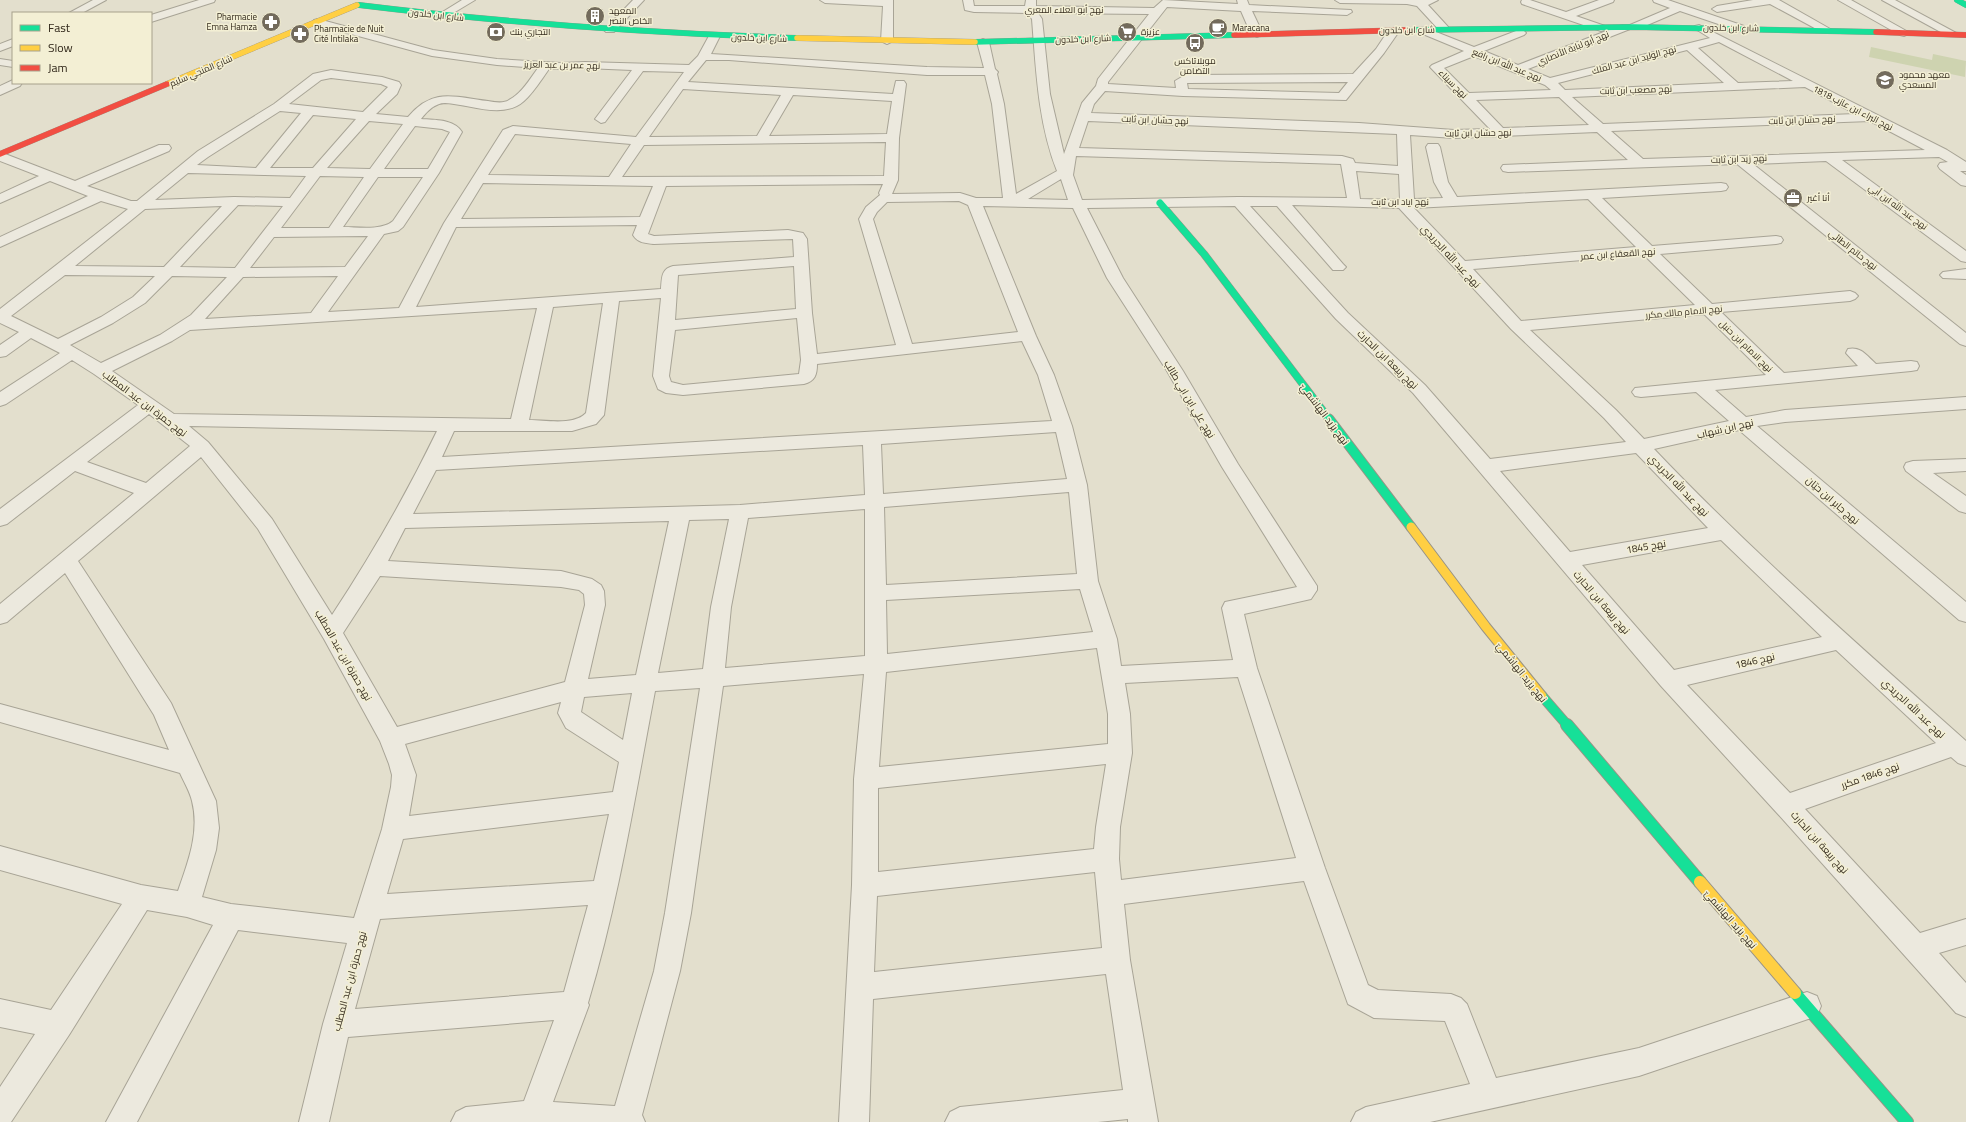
<svg xmlns="http://www.w3.org/2000/svg" width="1966" height="1122" viewBox="0 0 1966 1122" font-family="Georgia,Cairo,serif">
<rect width="100%" height="100%" fill="#e3dfcd"/>
<path fill="#ced3b0" d="M 1871,47 L 1932,60 L 1933,54 L 1966,61 L 1965,77 L 1869,57 Z"/>
<g fill="none" stroke-linecap="round" stroke-linejoin="round">
<g stroke="#a8a496" stroke-width="2">
<path id="street" d="M 93,0 L 106,0 L 82,13 L 69,13 Z
M 199,0 L 215,0 L 214,2 L 151,22 L 151,15 Z
M 462,0 L 475,0 L 445,18 L 441,19 L 436,16 Z
M 633,0 L 644,0 L 614,32 L 606,32 L 604,30 L 606,28 Z
M 820,0 L 893,0 L 893,41 L 887,44 L 881,41 L 883,6 L 825,3 Z
M 963,0 L 973,0 L 974,6 L 1025,6 L 1026,0 L 1036,0 L 1036,6 L 1154,8 L 1163,0 L 1238,4 L 1237,0 L 1247,0 L 1249,5 L 1351,10 L 1352,12 L 1347,15 L 1252,11 L 1263,34 L 1257,37 L 1251,34 L 1241,11 L 1167,7 L 1108,82 L 1108,84 L 1176,88 L 1175,81 L 1185,75 L 1353,74 L 1376,49 L 1390,28 L 1398,28 L 1400,30 L 1384,53 L 1346,100 L 1183,96 L 1105,91 L 1094,104 L 1091,113 L 1359,123 L 1454,130 L 1490,129 L 1430,67 L 1432,65 L 1464,51 L 1418,32 L 1416,30 L 1418,28 L 1426,28 L 1474,47 L 1516,31 L 1524,31 L 1526,33 L 1524,35 L 1484,51 L 1518,65 L 1622,25 L 1630,25 L 1670,8 L 1654,2 L 1653,0 L 1668,0 L 1744,26 L 1745,28 L 1744,30 L 1736,30 L 1680,11 L 1638,29 L 1630,29 L 1528,69 L 1550,78 L 1710,38 L 1694,28 L 1695,26 L 1699,25 L 1947,150 L 1966,162 L 1966,171 L 1960,171 L 1966,175 L 1966,186 L 1961,185 L 1940,169 L 1938,166 L 1940,163 L 1948,162 L 1939,157 L 1842,160 L 1966,251 L 1966,262 L 1961,261 L 1826,161 L 1753,164 L 1966,333 L 1966,346 L 1960,344 L 1737,164 L 1508,172 L 1503,171 L 1501,168 L 1503,165 L 1628,160 L 1597,132 L 1454,138 L 1410,135 L 1414,199 L 1443,198 L 1434,182 L 1426,147 L 1428,144 L 1438,144 L 1440,147 L 1448,182 L 1457,197 L 1721,183 L 1726,184 L 1728,187 L 1726,190 L 1721,191 L 1602,198 L 1652,246 L 1776,236 L 1781,237 L 1783,240 L 1781,243 L 1776,244 L 1660,254 L 1712,304 L 1850,291 L 1855,293 L 1858,296 L 1855,299 L 1850,301 L 1721,312 L 1784,373 L 1858,366 L 1846,353 L 1848,349 C 1861,346 1867,356 1876,364 L 1911,361 L 1917,362 L 1919,366 L 1917,370 L 1911,371 L 1715,390 L 1746,417 L 1785,410 L 1966,397 L 1966,409 L 1785,422 L 1757,426 L 1966,602 L 1966,622 L 1959,620 L 1739,430 L 1654,449 C 1752,552 1860,646 1966,741 L 1966,766 L 1958,763 L 1951,757 L 1805,809 L 1920,933 L 1966,919 L 1966,945 L 1939,953 L 1966,983 L 1966,1017 L 1956,1013 L 1777,813 L 1661,686 L 1413,393 L 1336,319 L 1235,206 L 1087,208 L 1123,278 L 1183,371 L 1238,464 L 1317,586 L 1317,590 L 1311,599 L 1244,614 L 1257,668 L 1325,868 L 1368,985 L 1378,990 L 1451,994 L 1461,998 L 1467,1004 L 1496,1078 L 1639,1048 L 1807,992 L 1817,996 L 1821,1006 L 1817,1016 L 1639,1076 L 1430,1122 L 1351,1122 L 1356,1112 L 1366,1107 L 1470,1084 L 1445,1021 L 1374,1018 L 1348,1004 L 1304,881 L 1124,904 L 1130,960 L 1158,1122 L 1128,1122 L 1128,1119 L 1098,1122 L 945,1122 L 950,1112 L 960,1107 L 1123,1090 L 1106,974 L 873,999 L 869,1122 L 839,1122 L 852,885 L 854,779 L 864,674 L 723,686 L 691,913 L 680,971 L 642,1115 L 645,1122 L 451,1122 L 456,1112 L 466,1107 L 524,1101 L 554,1020 L 348,1037 L 329,1122 L 299,1122 L 323,1024 L 347,943 L 238,930 L 137,1122 L 106,1122 L 213,925 L 187,917 L 147,910 L 69,1035 L 11,1122 L 0,1122 L 0,1087 L 35,1034 L 0,1027 L 0,999 L 51,1010 L 122,904 L 0,870 L 0,846 L 141,885 L 178,891 C 188,862 200,832 192,801 C 190,792 184,782 180,773 L 0,722 L 0,704 L 169,750 L 154,715 L 65,573 L 7,622 L 0,624 L 0,604 L 134,493 L 75,471 L 7,524 L 0,526 L 0,509 L 138,405 L 94,374 L 72,360 L 6,404 L 0,406 L 0,392 L 60,353 L 31,338 L 6,356 L 0,357 L 0,345 L 19,332 L 0,323 L 0,309 L 128,209 L 101,201 L 0,247 L 0,237 L 88,196 L 50,181 L 0,203 L 0,194 L 39,176 L 0,161 L 0,152 L 75,181 L 159,145 L 169,145 L 171,148 L 169,151 L 87,186 L 131,201 L 137,201 L 198,151 L 274,104 L 313,74 L 331,70 L 382,77 L 399,82 L 401,85 L 397,94 L 376,114 L 408,117 C 433,87 454,97 488,101 C 494,102 503,104 509,100 C 521,94 530,79 538,68 L 497,65 L 432,56 L 314,24 L 313,22 L 314,20 L 318,19 L 433,50 L 497,59 L 561,63 L 585,62 L 689,65 L 698,56 L 710,34 L 714,33 L 720,36 L 711,54 L 927,67 L 984,68 L 977,42 L 983,39 L 989,42 L 995,69 L 998,72 L 997,74 L 1004,104 L 1016,194 L 1057,171 C 1038,123 1036,70 1032,19 L 1027,13 L 974,12 L 965,10 ZM 1038,13 L 1149,14 L 1098,79 L 1096,86 L 1082,103 L 1064,154 L 1050,94 L 1042,19 ZM 1719,42 L 1793,81 L 1738,83 L 1698,48 ZM 1687,50 L 1724,83 L 1565,90 L 1558,83 ZM 1474,56 L 1545,85 L 1551,90 L 1469,93 L 1444,68 ZM 706,60 L 729,60 L 927,75 L 985,75 L 992,104 L 1003,198 L 976,198 L 960,193 L 892,194 L 898,180 L 899,138 L 906,84 L 904,81 L 896,81 L 893,94 L 688,82 ZM 585,68 L 632,70 L 595,119 L 601,123 L 605,122 L 643,71 L 684,72 L 636,137 L 513,126 L 503,130 L 444,223 L 399,308 L 328,312 L 384,234 L 398,231 L 403,227 L 439,173 L 462,132 C 454,119 435,120 421,119 C 427,111 435,103 445,103 C 469,104 503,120 524,101 C 534,92 541,80 549,69 ZM 331,78 L 381,84 L 388,87 L 363,112 L 289,104 L 321,80 ZM 1348,82 L 1339,93 L 1188,89 L 1187,83 ZM 1805,87 L 1856,114 L 1603,124 L 1572,97 ZM 683,89 L 781,95 L 757,136 L 649,137 ZM 793,95 L 892,101 L 887,134 L 769,136 ZM 1559,97 L 1589,125 L 1503,128 L 1476,100 ZM 280,111 L 301,113 L 256,168 L 197,165 L 208,157 ZM 313,115 L 356,119 L 313,168 L 270,168 ZM 369,121 L 403,124 L 370,169 L 327,168 ZM 1088,121 L 1397,134 L 1398,166 L 1355,163 L 1353,159 L 1342,156 L 1079,148 ZM 1870,121 L 1925,150 L 1643,159 L 1611,131 ZM 415,126 L 442,129 L 450,132 L 428,169 L 384,169 ZM 515,134 L 631,144 L 609,177 L 488,175 ZM 886,142 L 884,176 L 622,177 L 644,145 ZM 1076,156 L 1341,164 L 1347,198 L 1238,197 L 1082,200 L 1073,175 ZM 1356,171 L 1399,174 L 1400,200 L 1360,199 ZM 188,173 L 306,176 L 290,198 L 234,197 L 155,200 ZM 320,176 L 364,177 L 329,228 L 281,228 ZM 378,177 L 423,177 L 393,221 C 381,231 358,227 343,227 ZM 1061,179 L 1068,200 L 1028,199 ZM 483,183 L 653,186 L 640,217 L 461,219 ZM 883,184 L 879,193 L 880,195 L 866,207 L 859,219 L 896,345 L 817,354 L 812,313 L 807,239 L 803,233 L 788,230 L 654,236 L 648,234 L 666,186 ZM 1588,199 L 1636,247 L 1465,261 L 1414,208 ZM 959,201 L 968,205 L 1018,332 L 912,344 L 873,219 L 877,212 L 887,202 ZM 238,205 L 283,206 L 235,268 L 180,267 ZM 1292,205 L 1399,208 L 1511,329 L 1604,418 L 1626,442 L 1490,459 L 1425,385 L 1348,313 L 1250,206 L 1277,206 L 1333,270 L 1343,270 L 1346,267 L 1343,264 ZM 222,206 L 164,267 L 75,266 L 145,209 ZM 983,206 L 1073,208 L 1107,278 L 1167,371 L 1222,467 L 1297,587 L 1225,602 L 1222,608 L 1233,660 L 1121,666 L 1117,639 L 1098,581 L 1087,485 L 1072,426 L 1054,375 L 1036,336 ZM 637,225 L 633,235 C 638,243 645,243 654,244 L 793,239 L 794,257 L 673,266 C 661,269 662,278 661,289 L 416,307 L 456,227 ZM 368,236 L 345,267 L 250,268 L 274,237 ZM 1644,255 L 1695,305 L 1521,321 L 1473,269 ZM 794,266 L 796,309 L 675,320 L 678,275 ZM 65,275 L 155,276 L 133,297 L 101,317 L 58,339 L 11,316 ZM 172,276 L 227,277 L 191,315 L 160,335 L 101,363 L 70,345 L 113,323 L 145,303 ZM 338,276 L 311,313 L 205,319 L 243,277 ZM 661,298 L 653,376 L 658,389 L 666,393 L 683,395 L 804,384 C 815,381 817,375 817,364 L 1022,341 L 1038,375 L 1052,421 L 442,457 L 454,431 L 572,431 L 596,424 L 604,415 L 619,301 ZM 603,303 L 586,413 C 574,426 545,420 529,420 L 553,307 ZM 537,308 L 511,419 L 174,414 L 112,371 L 172,341 L 190,330 ZM 1704,314 L 1766,375 L 1635,388 L 1632,392 L 1635,396 L 1641,397 L 1696,392 L 1729,421 L 1644,439 L 1616,410 L 1530,330 ZM 797,318 L 801,360 L 799,374 L 683,385 L 671,382 L 669,376 L 675,330 ZM 149,414 L 190,446 L 146,483 L 87,462 ZM 189,426 L 437,431 C 406,495 371,556 332,615 L 272,519 L 208,442 ZM 1056,432 L 1067,479 L 883,494 L 881,444 ZM 863,445 L 865,495 L 740,505 L 413,514 L 436,470 ZM 1636,453 L 1708,528 L 1570,552 L 1500,471 ZM 201,457 L 258,529 L 324,639 L 380,741 L 389,764 L 392,775 L 391,787 L 382,829 L 354,918 L 231,904 L 202,897 L 216,850 L 219,828 L 216,801 L 171,703 L 78,561 ZM 1069,492 L 1077,574 L 886,585 L 884,507 ZM 865,509 L 865,656 L 725,668 L 731,607 L 748,518 ZM 729,519 L 711,607 L 703,669 L 658,673 L 689,520 ZM 669,521 L 636,675 L 588,679 L 605,605 L 604,591 L 601,585 L 592,579 L 561,571 L 388,561 L 405,528 ZM 1721,540 L 1822,637 L 1674,670 L 1582,565 ZM 380,576 L 561,587 L 579,590 L 584,594 L 585,605 L 565,682 L 397,727 L 343,633 ZM 1080,589 L 1093,632 L 887,654 L 886,600 ZM 1097,648 L 1108,714 L 1108,744 L 879,767 L 886,672 ZM 1836,650 L 1936,743 L 1790,793 L 1687,685 ZM 1238,677 L 1296,858 L 1121,880 L 1119,859 L 1120,827 L 1132,753 L 1130,714 L 1125,683 ZM 700,688 L 665,913 L 654,971 L 615,1106 L 553,1102 L 589,1005 L 588,1003 C 619,900 635,796 655,691 ZM 632,693 L 623,740 L 581,712 L 584,697 ZM 561,702 L 558,713 L 566,728 L 619,762 L 613,792 L 409,816 L 416,775 L 405,744 ZM 1106,764 L 1096,827 L 1094,849 L 878,872 L 878,788 ZM 609,814 L 594,881 L 387,894 L 403,839 ZM 1095,872 L 1102,948 L 874,972 L 877,896 ZM 588,905 L 564,992 L 355,1009 L 380,919 Z
M 1335,0 L 1438,0 L 1428,5 L 1450,29 L 1448,31 L 1440,31 L 1417,6 L 1407,4 L 1340,3 Z
M 1522,0 L 1530,0 L 1566,12 L 1599,0 L 1614,0 L 1613,2 L 1576,16 L 1605,26 L 1606,28 L 1605,30 L 1601,31 L 1522,4 L 1521,2 Z
M 1753,0 L 1779,0 L 1832,30 L 1826,33 L 1822,32 L 1770,4 L 1717,12 L 1712,9 L 1717,6 Z
M 1838,0 L 1851,0 L 1910,33 L 1904,36 L 1900,35 Z
M 1882,0 L 1895,0 L 1958,34 L 1956,36 L 1948,36 Z
M 13,39 L 13,46 L 0,51 L 0,44 Z
M 0,59 L 13,61 L 13,67 L 0,65 Z
M 13,80 L 13,83 L 22,83 L 20,86 L 0,95 L 0,86 Z
M 1966,269 L 1966,279 L 1943,278 L 1940,275 L 1943,272 Z
M 1966,459 L 1966,471 L 1933,473 L 1966,496 L 1966,513 L 1959,511 L 1906,471 L 1904,467 L 1906,463 L 1913,461 Z"/>
</g>
<g stroke="#989386" stroke-width="6">
<path id="fast-far3" d="M 1957,0 L 1966,5
M 359,5 C 505,23 650,33 797,38
M 1408,30 L 1634,27 L 1876,32
M 975,42 L 1234,35"/>
</g>
<g stroke="#989386" stroke-width="8">
<path id="fast-far2" d="M 1160,203 L 1204,254 L 1330,420"/>
</g>
<g stroke="#989386" stroke-width="11">
<path id="fast-far1" d="M 1329,419 L 1411,527
M 1542,696 L 1568,726"/>
</g>
<g stroke="#989386" stroke-width="14">
<path id="fast" d="M 1567,725 L 1700,882
M 1795,993 L 1907,1122"/>
</g>
<g stroke="#989386" stroke-width="6">
<path id="slow-far2" d="M 797,38 L 975,42
M 167,84 L 357,5"/>
</g>
<g stroke="#989386" stroke-width="11">
<path id="slow-far1" d="M 1411,527 L 1486,627 L 1542,696"/>
</g>
<g stroke="#989386" stroke-width="14">
<path id="slow" d="M 1700,882 L 1795,993"/>
</g>
<g stroke="#989386" stroke-width="6">
<path id="jam" d="M 1876,32 L 1966,35
M 1234,35 L 1408,30
M 0,154 L 167,84"/>
</g>
<use href="#street" fill="#ece9de" fill-rule="evenodd"/>
<use href="#fast-far3" stroke="#16e098" stroke-width="5.5"/>
<use href="#fast-far2" stroke="#16e098" stroke-width="7"/>
<use href="#fast-far1" stroke="#16e098" stroke-width="9"/>
<use href="#fast" stroke="#16e098" stroke-width="12"/>
<use href="#slow-far2" stroke="#ffcf43" stroke-width="5.5"/>
<use href="#slow-far1" stroke="#ffcf43" stroke-width="9"/>
<use href="#slow" stroke="#ffcf43" stroke-width="12"/>
<use href="#jam" stroke="#f24e42" stroke-width="5.5"/>
</g>
<defs>
<g id="building-disc" transform="scale(1)"><circle r="9.5" fill="#736b5c" stroke="#f3efd4"/><path d="M-4-6H4V6H1V3H-1V6H-4ZM-2.5-4.3h1.7v1.8h-1.7ZM.8-4.3h1.7v1.8H.8ZM-2.5-1h1.7V.8h-1.7ZM.8-1h1.7V.8H.8Z" fill="#fff"/></g>
<g id="pharmacy-disc" transform="scale(1)"><circle r="9.5" fill="#736b5c" stroke="#f3efd4"/><path d="M-2-6h4v4h4v4h-4v4h-4v-4h-4v-4h4Z" fill="#fff"/></g>
<g id="cafe-disc" transform="scale(1)"><circle r="9.5" fill="#736b5c" stroke="#f3efd4"/><path d="M-5.5-4.5H6V0H3Q3 3.5 0 3.5H-2.5Q-5.5 3.5-5.5 0ZM3-3.2v2h1.7v-2ZM-6 4.5H4V6H-6Z" fill="#fff"/></g>
<g id="bank-disc" transform="scale(1)"><circle r="9.5" fill="#736b5c" stroke="#f3efd4"/><path d="M-6-4H6V4H-6ZM0-2.3a2.3 2.3 0 1 0 0 4.6a2.3 2.3 0 1 0 0-4.6Z" fill="#fff"/></g>
<g id="supermarket-disc" transform="scale(1)"><circle r="9.5" fill="#736b5c" stroke="#f3efd4"/><path d="M-6-5.5h2.5l.6 2H6L4.5 2H-2.5L-4.4-4H-6ZM-1.5 3.2a1.3 1.3 0 1 0 .1 0ZM3 3.2a1.3 1.3 0 1 0 .1 0Z" fill="#fff"/></g>
<g id="bus-disc" transform="scale(1)"><circle r="9.5" fill="#736b5c" stroke="#f3efd4"/><path d="M-5-6H5V4H4V6H2V4H-2V6H-4V4H-5ZM-3.5-4V0h7V-4ZM-3.5 1.2v1.5H-2V1.2ZM2 1.2v1.5H3.5V1.2Z" fill="#fff"/></g>
<g id="school-disc" transform="scale(1)"><circle r="9.5" fill="#736b5c" stroke="#f3efd4"/><path d="M0-5L7-2L0 1L-7-2ZM-4 1L0 2.5L4 1V4Q0 6-4 4Z" fill="#fff"/></g>
<g id="office-disc" transform="scale(1)"><circle r="9.5" fill="#736b5c" stroke="#f3efd4"/><path d="M-6-3h4V-5.5h4V-3h4V5H-6ZM-1-4.5V-3h2v-1.5ZM-6 0V1H6V0Z" fill="#fff"/></g>
</defs>
<g fill-rule="evenodd">
<use href="#building-disc" x="595" y="16"/>
<use href="#pharmacy-disc" x="271" y="22"/>
<use href="#cafe-disc" x="1218" y="28"/>
<use href="#bank-disc" x="496" y="32"/>
<use href="#supermarket-disc" x="1127" y="32"/>
<use href="#pharmacy-disc" x="300" y="34"/>
<use href="#bus-disc" x="1195" y="43"/>
<use href="#school-disc" x="1885" y="80"/>
<use href="#office-disc" x="1793" y="198"/>
</g>
<g text-anchor="middle" stroke-width="3" stroke-linejoin="round" paint-order="stroke">
<g font-size="9" fill="#362d1f" stroke="#f3efd4">
<text x="1064" y="13">نهج أبو العلاء المعري</text>
<text transform="translate(436 15) rotate(6)" y="3">شارع ابن خلدون</text>
<text transform="translate(1731 28) rotate(1)" y="3">شارع ابن خلدون</text>
<text transform="translate(1407 30) rotate(-1)" y="3">شارع ابن خلدون</text>
<text transform="translate(759 38) rotate(2)" y="3">شارع ابن خلدون</text>
<text transform="translate(1083 39) rotate(-2)" y="3">شارع ابن خلدون</text>
<text transform="translate(1573 48) rotate(-22)" y="3">نهج أبو لبابة الأنصاري</text>
<text transform="translate(1634 60) rotate(-15)" y="3">نهج الوليد ابن عبد الملك</text>
<text transform="translate(562 65) rotate(1)" y="3">نهج عمر بن عبد العزيز</text>
<text transform="translate(1507 65) rotate(22)" y="3">نهج عبد الله ابن رافع</text>
<text transform="translate(201 71) rotate(-23)" y="3">شارع المنجي سليم</text>
<text transform="translate(1453 84) rotate(45)" y="3">نهج سيناء</text>
<text transform="translate(1636 90) rotate(-2)" y="3">نهج مصعب ابن ثابت</text>
<text transform="translate(1853 108) rotate(27)" y="3">نهج البراء ابن عازب 1818</text>
<text transform="translate(1155 120) rotate(2)" y="3">نهج حسّان ابن ثابت</text>
<text transform="translate(1802 120) rotate(-2)" y="3">نهج حسّان ابن ثابت</text>
<text transform="translate(1478 133) rotate(-1)" y="3">نهج حسّان ابن ثابت</text>
<text transform="translate(1739 159) rotate(-2)" y="3">نهج زيد ابن ثابت</text>
<text x="1400" y="205">نهج اياد ابن ثابت</text>
<text transform="translate(1898 207) rotate(36)" y="3">نهج عبد الله ابن أبي</text>
<text transform="translate(1853 250) rotate(38)" y="3">نهج حاتم الطائي</text>
<text transform="translate(1618 254) rotate(-4)" y="3">نهج القعقاع ابن عمر</text>
<text transform="translate(1684 312) rotate(-5)" y="3">نهج الامام مالك مكرر</text>
<text transform="translate(1746 346) rotate(44)" y="3">نهج الامام ابن حنبل</text>
</g>
<g font-size="9" fill="#362d1f" stroke="#f3efd4" text-anchor="start">
<text x="609" y="14">المعهد<tspan x="609" dy="10">الخاص النصر</tspan></text>
<text x="257" y="20" text-anchor="end">Pharmacie<tspan x="257" dy="10">Emna Hamza</tspan></text>
<text x="1232" y="31">Maracana</text>
<text x="314" y="32">Pharmacie de Nuit<tspan x="314" dy="10">Cité Intilaka</tspan></text>
<text x="510" y="35">التجاري بنك</text>
<text x="1141" y="35">عزيزة</text>
<text x="1195" y="64" text-anchor="middle">موبلاتاكس<tspan x="1195" dy="10">التضامن</tspan></text>
<text x="1899" y="78">معهد محمود<tspan x="1899" dy="10">المسعدي</tspan></text>
<text x="1807" y="201">أنا أغير</text>
</g>
<g font-size="10" fill="#362d1f" stroke="#f3efd4">
<text transform="translate(1451 256) rotate(47)" y="4">نهج عبد الله الجريدي</text>
<text transform="translate(1388 359) rotate(44)" y="4">نهج ربيعة ابن الحارث</text>
<text transform="translate(1190 399) rotate(59)" y="4">نهج علي ابن ابي طالب</text>
<text transform="translate(145 403) rotate(37)" y="4">نهج حمزة ابن عبد المطلب</text>
<text transform="translate(1325 414) rotate(53)" y="4">نهج يزيد الهاشميّ</text>
<text transform="translate(1725 428) rotate(-13)" y="4">نهج ابن شهاب</text>
<text transform="translate(1679 485) rotate(46)" y="4">نهج عبد الله الجريدي</text>
<text transform="translate(1833 500) rotate(41)" y="4">نهج جابر ابن حيّان</text>
<text transform="translate(1646 546) rotate(-10)" y="4">نهج 1845</text>
<text transform="translate(1602 602) rotate(49)" y="4">نهج ربيعة ابن الحارث</text>
<text transform="translate(344 655) rotate(60)" y="4">نهج حمزة ابن عبد المطلب</text>
<text transform="translate(1755 660) rotate(-13)" y="4">نهج 1846</text>
<text transform="translate(1522 672) rotate(51)" y="4">نهج يزيد الهاشميّ</text>
<text transform="translate(1914 708) rotate(43)" y="4">نهج عبد الله الجريدي</text>
<text transform="translate(1870 775) rotate(-19)" y="4">نهج 1846 مكرر</text>
<text transform="translate(1820 842) rotate(48)" y="4">نهج ربيعة ابن الحارث</text>
<text transform="translate(1731 919) rotate(49)" y="4">نهج يزيد الهاشميّ</text>
<text transform="translate(349 981) rotate(-75)" y="4">نهج حمزة ابن عبد المطلب</text>
</g>
</g>
<rect x="12" y="12" width="140" height="72" fill="#f3efd4" stroke="#a7a18c"/>
<rect x="20" y="25" width="20" height="6" fill="#16e098" stroke="#a7a18c"/>
<text x="48" y="32" font-size="12" fill="#362d1f">Fast</text>
<rect x="20" y="45" width="20" height="6" fill="#ffcf43" stroke="#a7a18c"/>
<text x="48" y="52" font-size="12" fill="#362d1f">Slow</text>
<rect x="20" y="65" width="20" height="6" fill="#f24e42" stroke="#a7a18c"/>
<text x="48" y="72" font-size="12" fill="#362d1f">Jam</text>
</svg>
